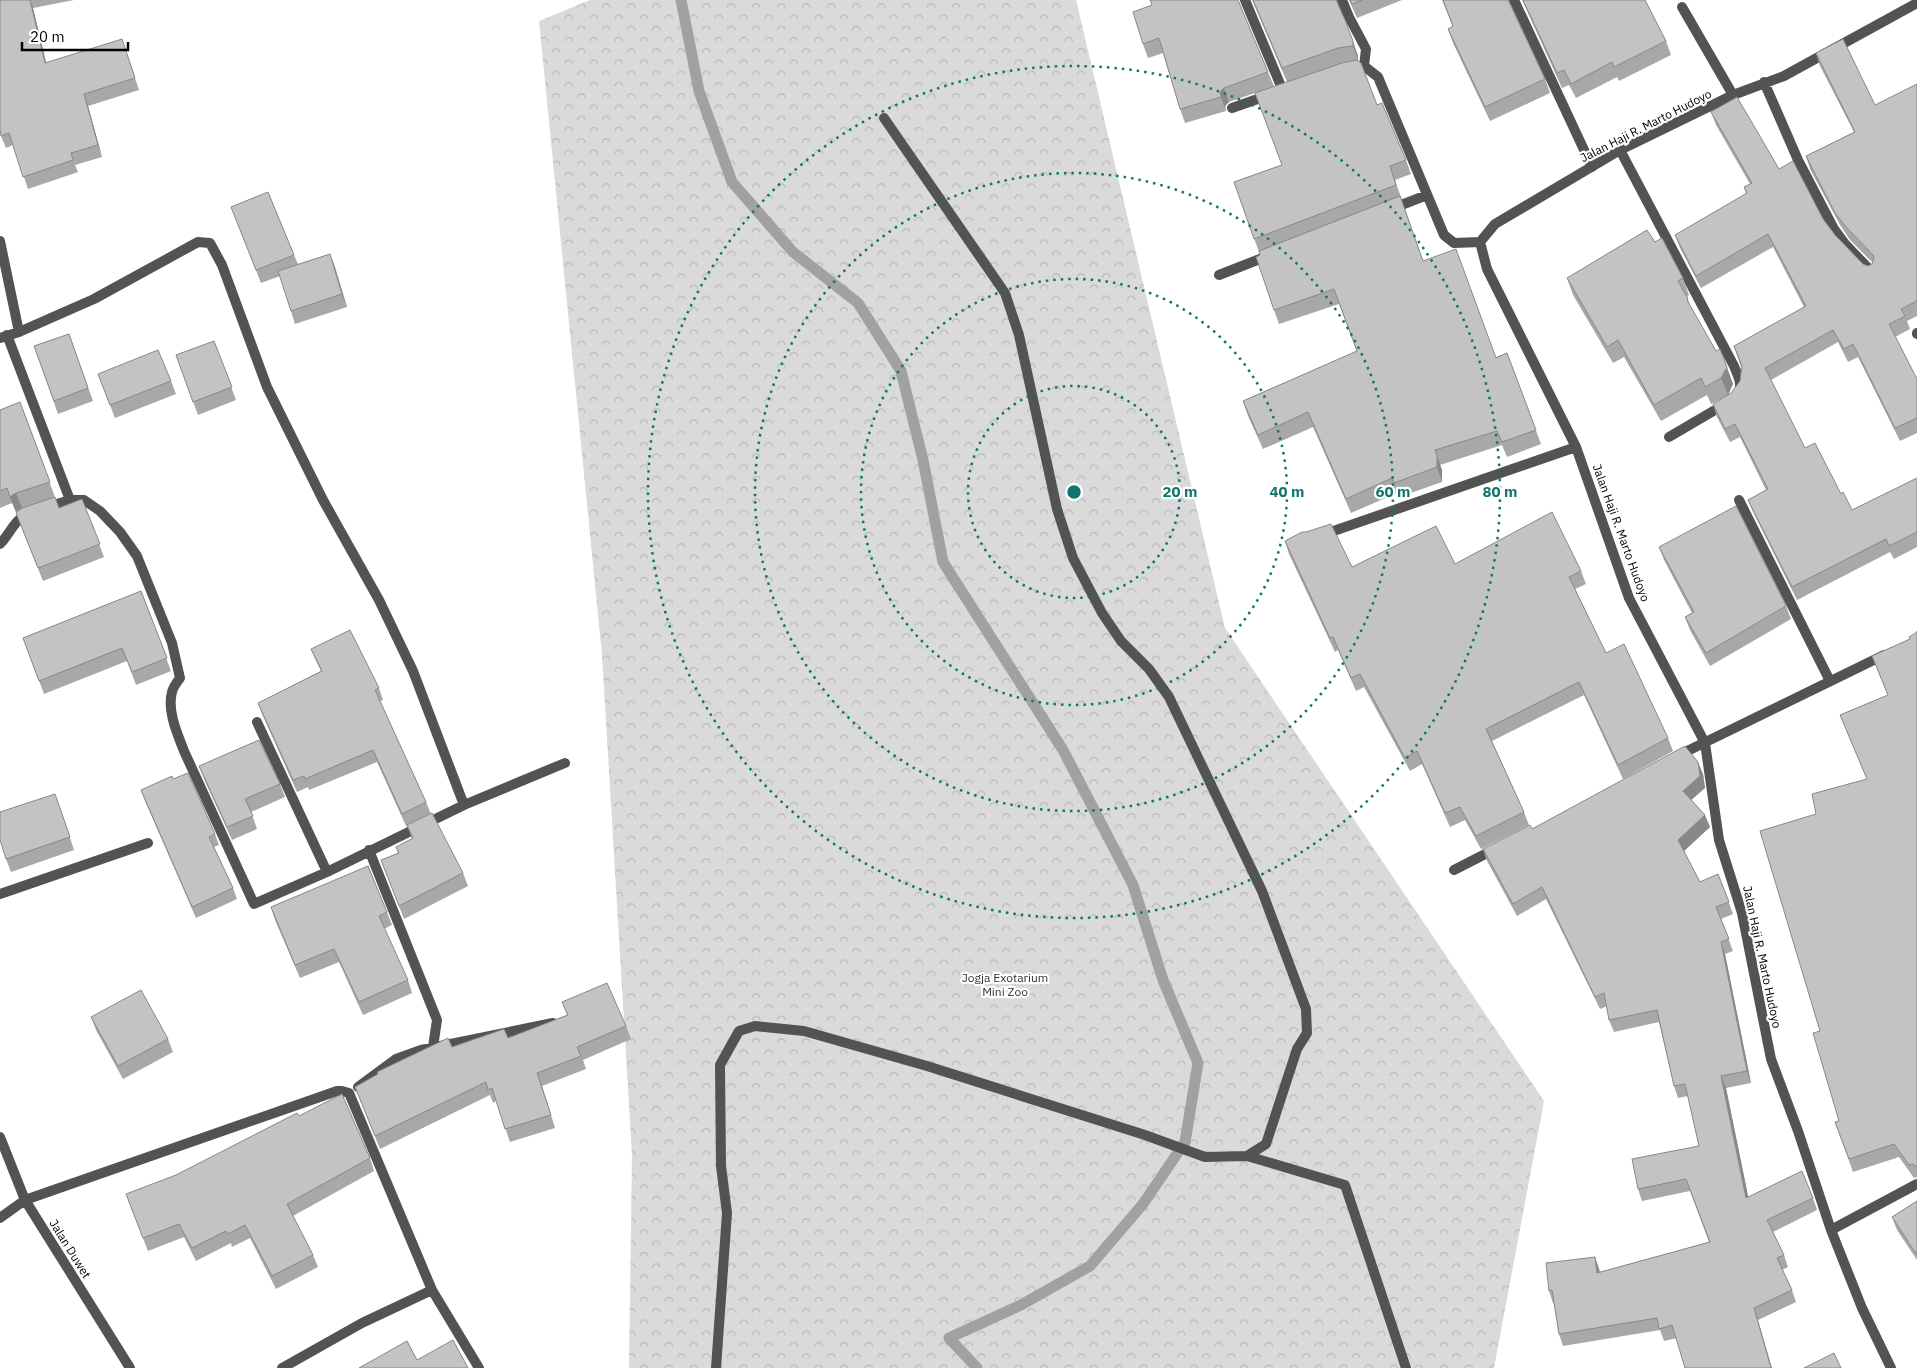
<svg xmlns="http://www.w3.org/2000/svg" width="1917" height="1368" viewBox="0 0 1917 1368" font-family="'IBM Plex Sans',sans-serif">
<defs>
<pattern id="forest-crowns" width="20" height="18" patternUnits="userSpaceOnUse" patternTransform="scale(1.25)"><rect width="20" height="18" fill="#dadada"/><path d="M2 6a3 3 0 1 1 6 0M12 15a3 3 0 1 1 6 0" fill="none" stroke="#b9b9b9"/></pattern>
</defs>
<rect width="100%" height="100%" fill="#fff"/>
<path fill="url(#forest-crowns)" d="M 590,0 L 1076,0 L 1225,628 L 1544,1101 L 1494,1368 L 629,1368 L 632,1155 L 602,655 L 539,21 Z"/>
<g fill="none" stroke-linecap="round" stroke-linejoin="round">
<path stroke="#a1a1a1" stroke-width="11" d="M 681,0 L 699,91 L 732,182 L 793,252 L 858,303 L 901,371 L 923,460 L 943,562 L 1063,750 L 1133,885 L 1163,980 L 1198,1063 L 1185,1142 L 1143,1204 L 1090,1266 L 1021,1305 L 949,1338 L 977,1368"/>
<path stroke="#535353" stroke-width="10" d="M 1682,7 L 1733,95
M 1247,1156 L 1345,1185 L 1406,1368
M 716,1368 L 727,1213 L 721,1166 L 720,1065 L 739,1031 L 755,1026 L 804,1031 L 927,1066 L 1145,1135 L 1205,1157 L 1247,1156 L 1266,1144 L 1297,1049 L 1307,1033 L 1306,1009 L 1262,891 L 1169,697 L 1149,669 L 1121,641 L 1102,613 L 1073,558 L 1057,509 L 1019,335 L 1005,293 L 884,118"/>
<path stroke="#535353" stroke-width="10" d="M 1245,0 L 1283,91
M 1342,0 L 1349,17 L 1366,49 L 1364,66
M 1514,0 L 1592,167
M 1349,68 L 1364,66 L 1378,77 L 1444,235 L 1454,243 L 1480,242
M 1764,82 L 1798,160 L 1834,229 L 1845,244 L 1872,272
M 1232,108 L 1269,95
M 1620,150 L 1734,366 C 1738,376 1743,384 1738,394
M 1391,209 L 1427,195
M 0,241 L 19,332 L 0,338
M 1219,275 L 1270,255
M 19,332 L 94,299 L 198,242 L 210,243 L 222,265 L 267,387 L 323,500 L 379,600 L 413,671 L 464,805
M 1917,333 L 1917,334
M 7,335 L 70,500 L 84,500 L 100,511 L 120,532 L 137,556 L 172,643 L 180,678 C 177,682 173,687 172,692 C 167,711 177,733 184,751 L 254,904 L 327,872
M 1669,437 L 1727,403
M 1739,500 L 1830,681
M 44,508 L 70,500
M 1322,535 L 1576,447
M 0,544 C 11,533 14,518 31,513
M 257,722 L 327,872 L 464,805 L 565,763
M 1677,756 L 1884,655
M 369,850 L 437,1020 L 433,1047
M 1454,870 L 1495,849
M 0,894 L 148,843
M 358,1087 L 396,1059 L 421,1050 L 553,1023
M 0,1137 L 25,1200 L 130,1368
M 0,1218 L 25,1200 L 337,1091 L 342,1091 L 349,1093 L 432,1290 L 479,1368
M 1831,1230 L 1917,1184
M 282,1368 L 362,1323 L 432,1290
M 1891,1368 L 1862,1308 L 1831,1230 L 1798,1131 L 1771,1059 L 1742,913 L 1719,840 L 1705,743 L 1629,598 L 1576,447 L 1487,269 L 1480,242 L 1495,224 L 1620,150 L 1733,95 L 1784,76 L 1917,3"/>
</g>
<path fill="#a8a8a8" d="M 0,0 L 74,0 L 33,8 L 46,62 L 126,51 L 139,90 L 88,106 L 102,157 L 75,165 L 78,172 L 28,189 L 13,145 L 6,148 L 1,136 Z
M 1252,0 L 1336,0 L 1358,56 L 1358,60 L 1377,105 L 1406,160 L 1411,174 L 1395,180 L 1423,261 L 1496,357 L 1507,353 L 1541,444 L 1507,457 L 1502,445 L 1440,465 L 1442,470 L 1442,482 L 1399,497 L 1397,493 L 1351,513 L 1313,427 L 1263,449 L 1248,416 L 1243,401 L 1357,351 L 1339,304 L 1279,324 L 1274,310 L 1260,255 L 1234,182 L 1282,165 L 1255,93 L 1229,102 L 1225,106 L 1226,111 L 1185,123 L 1180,109 L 1163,53 L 1148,58 L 1143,44 L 1152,5 L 1268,72 L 1274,86 L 1287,82 Z
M 1349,0 L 1402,0 L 1357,18 Z
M 1442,0 L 1508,0 L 1545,79 L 1550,93 L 1490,121 L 1453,43 L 1448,29 L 1453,27 Z
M 1522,0 L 1645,0 L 1666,41 L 1671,55 L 1619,81 L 1617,77 L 1576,98 L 1569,85 L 1562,88 Z
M 1816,53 L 1875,105 L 1917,84 L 1917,316 L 1907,321 L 1910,329 L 1895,337 L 1917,379 L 1917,433 L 1900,441 L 1858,357 L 1848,362 L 1838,342 L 1771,380 L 1805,448 L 1841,494 L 1852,510 L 1917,478 L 1917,547 L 1894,559 L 1890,552 L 1797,600 L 1753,512 L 1748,500 L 1766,490 L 1740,437 L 1730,442 L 1717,417 L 1713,404 L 1731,393 L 1740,381 L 1741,367 L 1734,346 L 1804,307 L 1773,247 L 1701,288 L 1680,248 L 1675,235 L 1746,194 L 1744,187 L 1750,184 L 1716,125 L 1711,112 L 1779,169 L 1823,219 L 1835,235 L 1863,264 L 1868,266 L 1872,264 L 1873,263 L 1850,240 L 1840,225 L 1810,169 L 1806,156 L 1854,132 L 1820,66 Z
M 231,207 L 294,255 L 298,264 L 330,254 L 347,307 L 295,324 L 280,276 L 261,283 Z
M 1655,242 L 1683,278 L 1689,295 L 1687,297 L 1691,308 L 1733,384 L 1728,395 L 1711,404 L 1707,395 L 1661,421 L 1624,357 L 1613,363 L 1573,295 L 1567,278 Z
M 69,334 L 93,401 L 58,414 L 34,346 Z
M 214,341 L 236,400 L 198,415 L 176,355 Z
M 98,374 L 171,381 L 176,394 L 115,418 Z
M 20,402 L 59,508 L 82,499 L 104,557 L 43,581 L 21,526 L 22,508 L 16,512 L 12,503 L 0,508 L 0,410 Z
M 1285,541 L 1352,567 L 1455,564 L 1581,571 L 1586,584 L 1575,589 L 1606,653 L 1668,738 L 1673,751 L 1623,779 L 1584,695 L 1492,741 L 1524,812 L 1529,825 L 1481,849 L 1465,820 L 1450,827 L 1422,764 L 1410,771 L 1364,687 L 1356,691 L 1338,650 L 1335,652 L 1289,554 Z
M 1659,547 L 1786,606 L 1791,619 L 1710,666 L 1690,630 L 1685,617 L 1692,613 L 1664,560 Z
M 141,591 L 171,671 L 136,685 L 127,661 L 44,694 L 23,638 Z
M 1917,631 L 1917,1177 L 1914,1178 L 1899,1157 L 1853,1172 L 1835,1122 L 1839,1121 L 1820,1031 L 1816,814 L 1867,779 L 1840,715 L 1888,695 L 1872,656 L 1910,639 L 1909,637 L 1916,633 Z
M 311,649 L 379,688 L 383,700 L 380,701 L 426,802 L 431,814 L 463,873 L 468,886 L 404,919 L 381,860 L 398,853 L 396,847 L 412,839 L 407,825 L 406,826 L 377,762 L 309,790 L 308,787 L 297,792 L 262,714 L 258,703 L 321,671 L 316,661 Z
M 199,766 L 280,784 L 285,797 L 251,812 L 257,829 L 232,840 L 204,779 Z
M 1703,774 L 1705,788 L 1691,799 L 1710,827 L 1684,851 L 1700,882 L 1718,874 L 1733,914 L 1721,919 L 1733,951 L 1725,954 L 1751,1083 L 1726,1088 L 1748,1197 L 1813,1198 L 1817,1210 L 1773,1232 L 1784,1255 L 1788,1267 L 1782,1270 L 1792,1290 L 1796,1302 L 1758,1320 L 1664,1341 L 1660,1330 L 1563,1346 L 1559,1334 L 1554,1303 L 1553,1303 L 1549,1291 L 1595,1257 L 1600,1272 L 1709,1242 L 1690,1191 L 1642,1201 L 1638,1189 L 1699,1146 L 1688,1096 L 1678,1098 L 1674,1086 L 1659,1022 L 1614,1032 L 1609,1020 L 1607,1006 L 1600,1009 L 1546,899 L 1517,916 L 1487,861 L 1483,849 L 1532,829 Z
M 173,779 L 215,834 L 219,845 L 214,847 L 233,888 L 237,899 L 196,918 L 145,801 L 141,790 Z
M 60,807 L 74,850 L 11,872 L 6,859 Z
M 271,907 L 387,912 L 392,925 L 384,929 L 408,980 L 412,993 L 363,1015 L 339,962 L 300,978 L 275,920 Z
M 562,1002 L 626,1026 L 631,1039 L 583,1060 L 586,1069 L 542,1086 L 555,1128 L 510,1142 L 496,1101 L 493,1103 L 490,1095 L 380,1149 L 355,1087 L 452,1047 L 508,1038 L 567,1015 Z
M 91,1017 L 168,1039 L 173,1052 L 123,1079 L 96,1030 Z
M 299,1116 L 370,1158 L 374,1171 L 293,1216 L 313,1255 L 318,1267 L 276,1289 L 250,1238 L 232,1247 L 231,1243 L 196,1261 L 184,1237 L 148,1251 L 131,1207 L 176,1175 Z
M 1917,1201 L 1917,1260 L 1897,1230 L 1892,1217 Z"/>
<path fill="#888" d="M 30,0 L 33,8 L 49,75 L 45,63 Z
M 1353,41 L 1358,56 L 1358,60 L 1353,46 Z
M 1224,88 L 1229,102 L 1225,106 L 1226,111 L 1221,97 L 1220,92 Z
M 84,94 L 88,106 L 102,157 L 98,145 Z
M 330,254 L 335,267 L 347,307 L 342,294 Z
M 1727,367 L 1733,384 L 1728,395 L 1721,378 Z
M 1437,456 L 1442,470 L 1442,482 L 1437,467 Z
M 16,493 L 22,508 L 16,512 L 10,497 Z
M 1698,762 L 1703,774 L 1705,788 L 1688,803 L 1683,791 Z
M 1705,815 L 1710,827 L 1683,852 L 1678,840 Z
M 1721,942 L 1725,954 L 1751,1083 L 1747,1071 Z
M 537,1073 L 542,1086 L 555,1128 L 551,1115 Z
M 1721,1076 L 1726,1088 L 1751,1210 L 1746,1198 Z
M 1595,1257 L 1599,1269 L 1601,1285 L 1597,1273 Z
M 1754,1308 L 1758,1320 L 1772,1368 L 1771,1368 Z"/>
<path fill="#c3c3c3" stroke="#888" d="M 0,0 L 30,0 L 45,63 L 122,39 L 135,78 L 84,94 L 98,145 L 71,153 L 73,160 L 23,177 L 9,133 L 1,136 L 0,130 Z
M 1150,0 L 1238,0 L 1268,72 L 1224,88 L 1220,92 L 1221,97 L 1180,109 L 1159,38 L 1143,44 L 1133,12 L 1152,5 Z
M 1253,0 L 1336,0 L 1345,20 L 1353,41 L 1353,46 L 1338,48 L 1282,68 Z
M 1350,0 L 1362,0 L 1352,4 Z
M 1443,0 L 1508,0 L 1545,79 L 1485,107 L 1448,29 L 1453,26 Z
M 1523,0 L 1645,0 L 1666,41 L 1614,67 L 1612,62 L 1571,84 L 1564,70 L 1557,73 Z
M 1843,39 L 1875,105 L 1917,84 L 1917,301 L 1901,309 L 1905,316 L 1889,324 L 1917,379 L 1917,418 L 1895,428 L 1853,344 L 1844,349 L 1833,330 L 1765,368 L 1805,448 L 1815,443 L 1841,494 L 1843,492 L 1852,510 L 1917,478 L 1917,532 L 1889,546 L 1886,539 L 1792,587 L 1748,500 L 1768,489 L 1735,424 L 1725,429 L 1713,404 L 1731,393 L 1740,381 L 1742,366 L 1734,346 L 1806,306 L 1768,234 L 1696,276 L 1675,235 L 1747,193 L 1744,187 L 1752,183 L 1711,112 L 1737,97 L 1779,169 L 1793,161 L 1823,219 L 1835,235 L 1863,264 L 1868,266 L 1872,264 L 1874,258 L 1873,255 L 1846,227 L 1835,213 L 1806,156 L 1855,132 L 1816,53 Z
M 1357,60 L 1361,63 L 1377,105 L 1382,103 L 1406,160 L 1390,166 L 1396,185 L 1254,239 L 1234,182 L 1282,165 L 1255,93 L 1342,63 Z
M 268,192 L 294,255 L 256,270 L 231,207 Z
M 1400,196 L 1423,261 L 1456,249 L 1496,358 L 1507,353 L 1536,430 L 1502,442 L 1497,431 L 1435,450 L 1437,456 L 1437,467 L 1394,483 L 1392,478 L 1346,499 L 1308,412 L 1258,435 L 1243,401 L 1357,351 L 1334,289 L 1274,310 L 1256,257 L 1260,255 L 1259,251 Z
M 1647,230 L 1655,242 L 1662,238 L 1683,278 L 1678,281 L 1688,299 L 1687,300 L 1716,351 L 1720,349 L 1727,367 L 1721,378 L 1705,387 L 1701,378 L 1654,405 L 1618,340 L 1607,347 L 1567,278 Z
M 330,254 L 342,294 L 291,311 L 278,271 Z
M 69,334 L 88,388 L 54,401 L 34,346 Z
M 214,341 L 232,387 L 193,402 L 176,355 Z
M 158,350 L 171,381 L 110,405 L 98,374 Z
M 20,402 L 50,482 L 16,493 L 10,497 L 7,488 L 0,491 L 0,410 Z
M 55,497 L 59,508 L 82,499 L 100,544 L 38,568 L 16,513 L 22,508 Z
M 1736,506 L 1786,606 L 1706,653 L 1685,617 L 1694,612 L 1659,547 Z
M 1552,512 L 1581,571 L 1569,577 L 1606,653 L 1624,644 L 1668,738 L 1618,765 L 1579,682 L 1486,729 L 1524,812 L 1476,836 L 1460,807 L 1445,813 L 1417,751 L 1405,758 L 1360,674 L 1351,678 L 1333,637 L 1330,638 L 1285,541 L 1302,532 L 1306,532 L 1331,524 L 1352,567 L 1436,526 L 1455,564 Z
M 141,591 L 167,658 L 132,672 L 122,648 L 39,681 L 23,638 Z
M 350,630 L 379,688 L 375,690 L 426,802 L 402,814 L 373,750 L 305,779 L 304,776 L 293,780 L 258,703 L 322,671 L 311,649 Z
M 1917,631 L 1917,1167 L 1913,1164 L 1909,1165 L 1894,1144 L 1849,1159 L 1835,1122 L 1839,1121 L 1813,1033 L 1820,1031 L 1760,831 L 1816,814 L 1812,794 L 1867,779 L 1840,715 L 1888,695 L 1872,656 L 1910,639 L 1909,637 L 1916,633 Z
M 259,740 L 280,784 L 245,799 L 253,816 L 227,827 L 199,766 Z
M 1685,746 L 1698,762 L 1700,776 L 1683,791 L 1705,815 L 1678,840 L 1700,882 L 1718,874 L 1729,902 L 1716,907 L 1729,939 L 1721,942 L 1747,1071 L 1721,1076 L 1746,1198 L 1802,1171 L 1813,1198 L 1767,1220 L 1784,1255 L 1777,1258 L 1792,1290 L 1754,1308 L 1771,1368 L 1685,1368 L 1672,1325 L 1659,1329 L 1657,1318 L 1559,1334 L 1552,1290 L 1549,1291 L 1546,1263 L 1595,1257 L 1597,1273 L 1710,1242 L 1686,1179 L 1638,1189 L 1632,1159 L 1699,1146 L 1685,1084 L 1674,1086 L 1657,1010 L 1609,1020 L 1604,993 L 1595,997 L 1542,887 L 1513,904 L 1483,849 L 1530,825 L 1532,829 Z
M 188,773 L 215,834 L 209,837 L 233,888 L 192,907 L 141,790 L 172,776 L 173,779 Z
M 55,794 L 70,837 L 6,859 L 0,840 L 0,812 Z
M 432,813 L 463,873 L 399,906 L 381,860 L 399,853 L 396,847 L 413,838 L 407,825 Z
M 368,866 L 387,912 L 379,916 L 408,980 L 359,1002 L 334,949 L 295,965 L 271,907 Z
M 607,983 L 626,1026 L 577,1047 L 581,1056 L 537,1073 L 551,1115 L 505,1129 L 492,1088 L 488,1090 L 486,1082 L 375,1136 L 355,1087 L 378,1074 L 377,1072 L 448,1038 L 452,1047 L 504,1029 L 508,1038 L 568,1015 L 562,1002 Z
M 141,990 L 168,1039 L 118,1066 L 91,1017 Z
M 342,1094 L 370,1158 L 287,1204 L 313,1255 L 272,1276 L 245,1225 L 228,1234 L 226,1231 L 192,1248 L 179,1224 L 143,1238 L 126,1194 L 176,1175 L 297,1113 L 299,1116 Z
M 1917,1201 L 1917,1255 L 1892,1217 Z
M 453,1340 L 468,1368 L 359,1368 L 407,1341 L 417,1360 Z
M 1834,1353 L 1841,1368 L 1804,1368 Z"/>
<g fill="none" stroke="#0f766e" stroke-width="2.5" stroke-dasharray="2.5 5">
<circle cx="1074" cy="492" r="106"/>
<circle cx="1074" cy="492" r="213"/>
<circle cx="1074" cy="492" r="319"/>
<circle cx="1074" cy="492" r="426"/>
</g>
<g text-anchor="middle" stroke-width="4.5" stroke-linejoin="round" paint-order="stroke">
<g font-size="12" fill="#000" stroke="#fff">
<text transform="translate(1646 126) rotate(-27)" y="4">Jalan Haji R. Marto Hudoyo</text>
<text transform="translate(1621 533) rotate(70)" y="4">Jalan Haji R. Marto Hudoyo</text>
<text transform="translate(1762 957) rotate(78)" y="4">Jalan Haji R. Marto Hudoyo</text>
<text transform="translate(70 1249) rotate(58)" y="4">Jalan Duwet</text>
</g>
<g font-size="12" fill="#313131" stroke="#fff">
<text x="1005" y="982">Jogja Exotarium<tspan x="1005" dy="14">Mini Zoo</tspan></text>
</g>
</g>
<circle cx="1074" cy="492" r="8" fill="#0f766e" stroke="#fff" stroke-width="2.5"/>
<g font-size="15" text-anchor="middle" font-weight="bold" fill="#0f766e" stroke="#fff" stroke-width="4.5" stroke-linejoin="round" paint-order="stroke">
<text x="1180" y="497">20 m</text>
<text x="1287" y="497">40 m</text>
<text x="1393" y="497">60 m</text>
<text x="1500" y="497">80 m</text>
</g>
<path d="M22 42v8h106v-8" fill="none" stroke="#000000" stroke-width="2.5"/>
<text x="30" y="42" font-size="15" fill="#000000" stroke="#ffffff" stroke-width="4" paint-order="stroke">20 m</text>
</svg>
